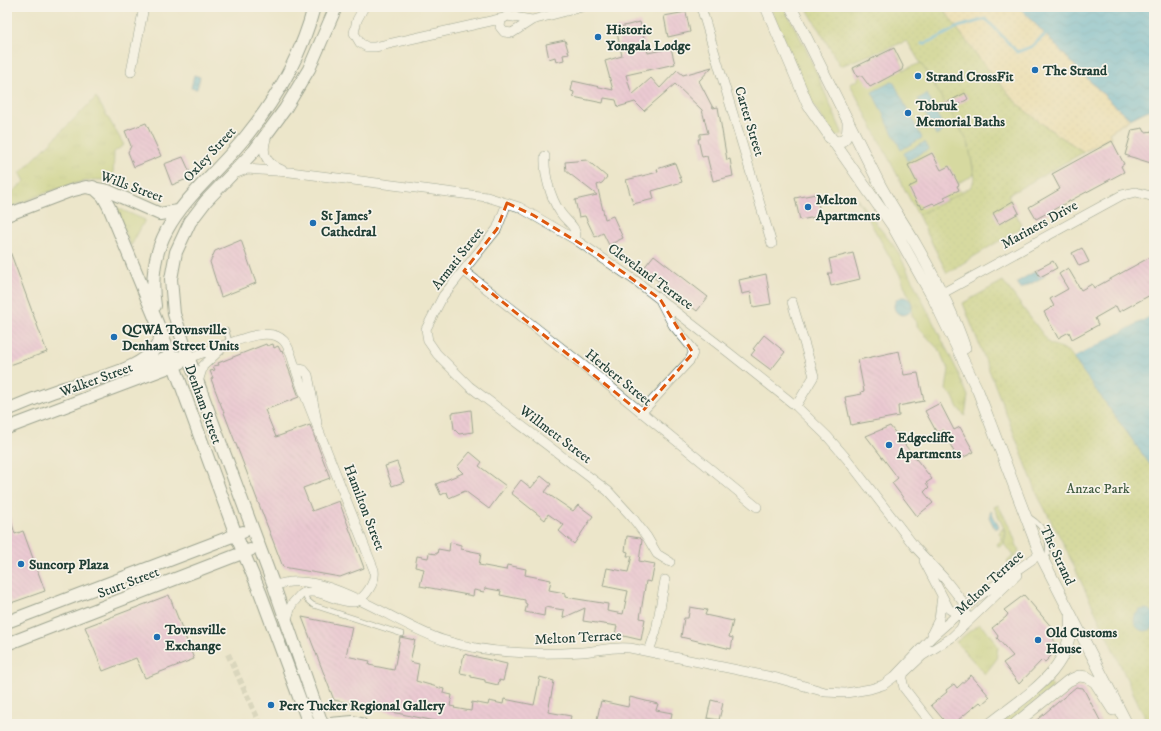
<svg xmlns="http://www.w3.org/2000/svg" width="1161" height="731" viewBox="0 0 1161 731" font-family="'IM FELL DW Pica',serif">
<defs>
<pattern id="grass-tufts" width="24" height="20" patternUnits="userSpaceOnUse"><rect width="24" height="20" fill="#bbcb6d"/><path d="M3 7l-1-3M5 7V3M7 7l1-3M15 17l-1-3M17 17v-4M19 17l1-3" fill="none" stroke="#a0af5f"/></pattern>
<pattern id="sand-dots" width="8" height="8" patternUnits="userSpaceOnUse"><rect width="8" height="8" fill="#eeda9e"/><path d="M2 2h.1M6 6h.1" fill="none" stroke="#ccbc89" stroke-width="1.8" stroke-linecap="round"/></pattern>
<pattern id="park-dots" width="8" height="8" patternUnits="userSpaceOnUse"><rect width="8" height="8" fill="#bbcb6d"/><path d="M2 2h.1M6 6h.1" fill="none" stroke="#a0af5f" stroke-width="1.8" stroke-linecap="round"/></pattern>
<pattern id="water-waves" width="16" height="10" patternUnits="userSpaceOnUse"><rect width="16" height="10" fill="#58b3d6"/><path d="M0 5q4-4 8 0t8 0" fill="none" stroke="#4893ae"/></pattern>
<pattern id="building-back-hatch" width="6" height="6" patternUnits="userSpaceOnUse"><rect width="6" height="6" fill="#e8a7dc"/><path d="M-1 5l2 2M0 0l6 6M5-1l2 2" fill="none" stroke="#bb89b3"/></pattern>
</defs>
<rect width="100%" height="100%" fill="#f7f3e8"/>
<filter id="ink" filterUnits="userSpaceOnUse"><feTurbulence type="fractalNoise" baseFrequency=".025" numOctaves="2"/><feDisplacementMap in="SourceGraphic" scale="8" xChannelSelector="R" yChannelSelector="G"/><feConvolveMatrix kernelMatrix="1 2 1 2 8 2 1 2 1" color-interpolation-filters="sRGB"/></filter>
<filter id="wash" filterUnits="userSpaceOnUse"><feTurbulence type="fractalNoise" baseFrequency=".012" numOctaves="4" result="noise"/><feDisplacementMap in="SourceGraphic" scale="16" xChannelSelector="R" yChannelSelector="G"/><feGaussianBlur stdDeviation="0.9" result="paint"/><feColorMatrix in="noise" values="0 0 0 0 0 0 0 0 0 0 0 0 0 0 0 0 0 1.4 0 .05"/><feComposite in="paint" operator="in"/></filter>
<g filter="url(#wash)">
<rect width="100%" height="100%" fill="#ece6cb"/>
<path fill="url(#grass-tufts)" stroke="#6d8450" d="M 770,7 L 784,7 L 806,49 L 842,132 L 841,135 L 835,137 L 811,101 Z
M 96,97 L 124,145 L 114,152 L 113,182 C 89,172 31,199 7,209 L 7,197 L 25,181 L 20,173 Z
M 857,199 L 897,250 L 956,368 L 968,396 L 965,416 L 958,408 L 953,397 L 946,390 L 949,369 L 945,364 L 940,351 L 917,326 L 917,322 L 912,316 L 912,304 L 899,273 Z
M 115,207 L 145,220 L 132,244 L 130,245 Z
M 998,505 L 1010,527 L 1019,551 L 1009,564 L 1007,561 L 1013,556 L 1004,544 L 1006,533 L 994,507 Z
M 979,624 L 990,634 L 998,647 L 996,660 L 985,674 L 956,642 Z"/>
<path fill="url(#sand-dots)" stroke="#868c69" d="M 942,7 L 1019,7 C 1056,45 1090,84 1130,119 L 1109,133 L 1111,137 L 1084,152 C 1061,137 1035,121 1015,101 C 988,72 964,39 942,7 Z"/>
<path fill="url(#park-dots)" stroke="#6d8450" d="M 806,7 L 942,7 C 964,39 988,72 1015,101 C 1035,121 1061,137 1084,152 L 1008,195 L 1022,227 L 947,273 L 918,215 L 971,187 L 975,177 L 968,142 L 907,41 L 840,66 Z
M 1003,281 L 1050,344 L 1062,348 L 1070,353 L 1154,470 L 1154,724 L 1148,724 L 1063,543 L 1039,498 L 963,303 Z
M 1003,528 C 1006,534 1005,538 1003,544 L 999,547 L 997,544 L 1002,540 L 999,532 Z
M 1050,683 L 1053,687 L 1009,724 L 1000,724 Z"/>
<path fill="#bbcb6d" stroke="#6d8450" d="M 894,48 L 903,66 L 903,70 L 921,63 L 968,142 L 974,175 L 958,183 L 957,186 L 961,193 L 918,215 L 850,84 L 859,79 L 853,68 Z"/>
<path fill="url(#water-waves)" stroke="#3c7885" d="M 1019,7 L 1154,7 L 1154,107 L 1130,119 C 1090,84 1056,45 1019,7 Z
M 194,75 L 200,77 L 197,89 L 191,88 Z
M 893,81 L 922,138 L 901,150 L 872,92 Z
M 927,94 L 945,130 L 936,135 L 918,99 Z
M 925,142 L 929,149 L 907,161 L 904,153 Z
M 1041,268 L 1045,276 L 1021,289 L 1017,282 Z
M894 306a9 9 0 1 1 18 0a9 9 0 1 1-18 0Z
M 1154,314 L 1154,470 L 1073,358 Z
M 991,511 L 999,527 L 995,529 L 989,517 Z
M1134 620a11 11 0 1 1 22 0a11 11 0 1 1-22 0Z"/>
<path fill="#ece6cb" d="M 1154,312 L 1154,314 L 1073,358 L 1072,357 Z"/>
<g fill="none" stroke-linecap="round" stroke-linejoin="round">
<path stroke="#58b3d6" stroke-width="3" d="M 922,44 L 934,40 L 958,27 L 986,19 L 1017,52 L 1031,47 L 1046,34"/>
</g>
<g id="blocks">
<path fill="url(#building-back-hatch)" d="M 686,12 L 690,32 L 668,37 L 664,16 Z
M 640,22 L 648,53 L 671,48 L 675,64 L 626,75 L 632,95 L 651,78 L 660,88 L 677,70 L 683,75 L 712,67 L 699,81 L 713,108 L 718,107 L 727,160 L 730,159 L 733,176 L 713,181 L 707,156 L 702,157 L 698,139 L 700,139 L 700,134 L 708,133 L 702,110 L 675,84 L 644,111 L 635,102 L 618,107 L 616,100 L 604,98 L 603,103 L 573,97 L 574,92 L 571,91 L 573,81 L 613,90 L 605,61 L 622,56 L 616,28 Z
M 565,40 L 569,54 L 563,55 L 564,60 L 556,62 L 555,57 L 549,59 L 546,44 Z
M 894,48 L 903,66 L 902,70 L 870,87 L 861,75 L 857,77 L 853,68 Z
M 965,93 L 968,99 L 948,111 L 944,104 Z
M 146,123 L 161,156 L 134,167 L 128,152 L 131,146 L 125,131 Z
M 1143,128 L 1145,132 L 1154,131 L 1154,164 L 1125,155 L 1132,130 Z
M 1112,141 L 1124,164 L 1121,166 L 1124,172 L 1036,219 L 1029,207 L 1060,189 L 1052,174 Z
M 932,153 L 941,170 L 949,166 L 959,185 L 957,186 L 959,190 L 944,197 L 946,200 L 935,205 L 933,203 L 922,208 L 920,204 L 918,205 L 909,187 L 917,183 L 908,165 Z
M 183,157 L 192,177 L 172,185 L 164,164 Z
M 587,160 L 607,177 L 602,183 L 597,185 L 605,219 L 613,216 L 623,238 L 609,245 L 603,233 L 595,237 L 585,216 L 579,217 L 575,200 L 597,195 L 566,171 L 565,162 Z
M 675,163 L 682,182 L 652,191 L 654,199 L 633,204 L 626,180 L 658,172 L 657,169 Z
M 816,194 L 821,216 L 800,220 L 795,198 Z
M 1013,201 L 1019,213 L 999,224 L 993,213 Z
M 241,240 L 256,283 L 221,297 L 210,262 L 215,251 Z
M 8,246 L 47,352 L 7,366 L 7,247 Z
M 1082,248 L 1089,262 L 1079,266 L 1072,253 Z
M 853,253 L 860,279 L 831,286 L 828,273 L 832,273 L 829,259 Z
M 654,255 L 708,297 L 697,311 L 643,269 Z
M 1154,255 L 1154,293 L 1119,312 L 1116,306 L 1095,318 L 1098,325 L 1072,339 L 1069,332 L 1058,338 L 1044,312 L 1054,306 L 1050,299 L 1068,289 L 1059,274 L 1068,268 L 1081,290 L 1092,284 L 1094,288 Z
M 1053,261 L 1057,268 L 1040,277 L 1036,270 Z
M 766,274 L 771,304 L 753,307 L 751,292 L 742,294 L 739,280 Z
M 764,335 L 785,352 L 771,370 L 751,355 L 755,350 L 753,349 Z
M 266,344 L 267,346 L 273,344 L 274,348 L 278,346 L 281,352 L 282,351 L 299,397 L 265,410 L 276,437 L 310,425 L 330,478 L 303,488 L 312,511 L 339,501 L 364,568 L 340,577 L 283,567 L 211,379 L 213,378 L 210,371 L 215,370 L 213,366 L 219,365 L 218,363 Z
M 899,351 L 904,375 L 918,373 L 924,401 L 898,406 L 899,416 L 851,425 L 845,397 L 862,394 L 861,392 L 864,391 L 858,360 Z
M 940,403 L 954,430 L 960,427 L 974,452 L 958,460 L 943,430 L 937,433 L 925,411 Z
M 471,410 L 473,432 L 459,434 L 454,429 L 452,413 Z
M 890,426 L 932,479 L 926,483 L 929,487 L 924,492 L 933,503 L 917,516 L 892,483 L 898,478 L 866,436 Z
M 470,452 L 482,462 L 479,466 L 506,486 L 489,509 L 465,491 L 449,498 L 447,492 L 441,495 L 436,484 L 463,473 L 457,467 Z
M 397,462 L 404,482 L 392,486 L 385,466 Z
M 541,476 L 551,484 L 545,492 L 573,511 L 578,505 L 593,516 L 574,544 L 559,531 L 564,525 L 548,514 L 545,520 L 511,493 L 521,480 L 531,488 Z
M 9,514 L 15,534 L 23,531 L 45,591 L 11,603 L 7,592 L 7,515 Z
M 627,536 L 640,538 L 642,540 L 639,561 L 655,564 L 651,582 L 646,581 L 640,618 L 645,619 L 641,640 L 615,634 L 617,626 L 583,621 L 585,608 L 563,618 L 564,610 L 545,607 L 544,616 L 525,612 L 527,604 L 525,603 L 525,600 L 500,595 L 501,591 L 485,588 L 484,592 L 474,590 L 473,596 L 420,586 L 424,569 L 415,567 L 417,556 L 428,558 L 429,553 L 437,554 L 438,549 L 449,551 L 450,542 L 461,545 L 461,549 L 481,553 L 479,565 L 506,570 L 507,565 L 526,569 L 525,575 L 551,580 L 549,590 L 565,593 L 565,597 L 608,604 L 607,611 L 623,614 L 628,591 L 603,586 L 607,568 L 628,572 L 632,556 L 627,556 L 628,552 L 625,551 Z
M 169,595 L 194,659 L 145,678 L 136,658 L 103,671 L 85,627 Z
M 1024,595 L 1054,630 L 1052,633 L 1055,644 L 1051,654 L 1052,655 L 1045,662 L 1042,660 L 1019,684 L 1003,663 L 1013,656 L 997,638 L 998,636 L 992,628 L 1006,617 L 1008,614 L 1004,610 Z
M 690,607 L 707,610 L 705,615 L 733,621 L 729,637 L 733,638 L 731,649 L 681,637 L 684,618 L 688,618 Z
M 302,617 L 352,627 L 346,656 L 370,661 L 369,665 L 394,670 L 400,637 L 415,640 L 410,662 L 419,664 L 416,681 L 444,689 L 443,693 L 452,695 L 450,706 L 455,707 L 454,708 L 471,711 L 472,702 L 488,705 L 489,701 L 503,704 L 504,699 L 534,705 L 540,677 L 554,681 L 548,712 L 571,716 L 569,724 L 450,724 L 334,700 Z
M 464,654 L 507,664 L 503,681 L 499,680 L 498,685 L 485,682 L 485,680 L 471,677 L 471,675 L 460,673 Z
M 971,675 L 990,697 L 982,704 L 980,702 L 958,720 L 962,724 L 947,724 L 931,705 L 947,692 L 946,690 L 954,684 L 957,688 Z
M 1076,687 L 1083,688 L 1102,724 L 1032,724 Z
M 630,697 L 658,704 L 656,710 L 672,713 L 670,724 L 596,724 L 601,701 L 628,707 Z
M 711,700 L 723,703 L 719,720 L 707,718 Z"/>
</g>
</g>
<g filter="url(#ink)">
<use href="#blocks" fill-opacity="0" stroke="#3e564b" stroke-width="1"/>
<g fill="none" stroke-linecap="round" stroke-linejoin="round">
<path stroke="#c3c4ad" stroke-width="6" stroke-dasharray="6 3" stroke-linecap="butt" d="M 228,654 L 260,724"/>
<g stroke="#3e564b" stroke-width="6">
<path id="service" d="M 226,330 L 230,344
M 1029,517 C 1046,528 1052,541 1046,561
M 304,593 L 307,600 L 313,605 L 402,634"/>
</g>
<g stroke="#3e564b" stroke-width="10">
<path id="minor" d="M 364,7 L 357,20 L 354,33 L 360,43 L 367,47 L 375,47 L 504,18
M 701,7 L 772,244
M 532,20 L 507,16 L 501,20 L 500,27 L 504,32 L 512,33 L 532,20 L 582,7
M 131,72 L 144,7
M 266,139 C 261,155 267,164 282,170
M 545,156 C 544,174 550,197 560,212 C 567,223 577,225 576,240
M 234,174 L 247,169 L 290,172 L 487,197 L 519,207 L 576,240 L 636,281 L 728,352 L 796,406 L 827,436 L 847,459 L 915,547 L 944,578 L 966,606 L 966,617 L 961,628
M 507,203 L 497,229 L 443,296 L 426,329 L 428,341 L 437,354 L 469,386 L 608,491 L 632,517 L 647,537 L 657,554 L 670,562
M 464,271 L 607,384 L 757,507
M 941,294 L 1122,195 L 1136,192 L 1154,197
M 792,302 L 814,376 L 796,406
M 188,357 C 213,354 265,320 284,341 C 291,349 293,363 297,373
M 198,382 L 203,366 L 220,350
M 641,413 L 690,360 L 693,353 L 692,348 L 673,325 L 661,302
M 924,561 L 949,609 L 962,617
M 274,586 C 323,565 396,626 443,640 C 487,654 536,655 582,652 C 598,651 613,646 630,648 L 777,678 L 825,692 L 846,693 L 870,689 L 883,685 L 894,677 L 932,637 L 975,599 L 1040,554
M 286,621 L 292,604 L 301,594 C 318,586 337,604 355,602 C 366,597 376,582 374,570 L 302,388 L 297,373 L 299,369 L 304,370 L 308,375 L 317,422
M 932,633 L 939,619 L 942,596
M 649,651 L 656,631 L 665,580
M 932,724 L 904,688 L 902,679 L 904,673 L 922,656 L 951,638 L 1017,575"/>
</g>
<g stroke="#3e564b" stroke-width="12">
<path id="tertiary" d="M 766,7 L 808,105 L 892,225 L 933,298 L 978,391 L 1040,554 L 1127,724
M 791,7 L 879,183 C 890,204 903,222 915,243 C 934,276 953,312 965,348
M 829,137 L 836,142 C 849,142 848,130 848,120
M 990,724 C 1026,695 1075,669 1070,617
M 1015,724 L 1068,681 L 1079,676 L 1087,677 L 1095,682 L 1113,710"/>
</g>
<g stroke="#3e564b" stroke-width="14">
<path id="secondary" d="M 93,187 L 103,196 L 109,207 L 168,349 L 236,535 L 260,592 L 309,724
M 7,215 L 70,191 L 86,187 L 108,191 L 160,214 L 178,211
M 155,306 C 142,223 203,191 247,135 C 277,98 302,53 314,7
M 132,370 L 171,357 L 178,357
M 7,410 C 26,402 45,394 64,388 C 91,379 161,368 161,331
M 7,428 L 180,363
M 7,622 L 243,532
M 7,644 L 250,550
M 322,724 L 274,586 L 189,359 L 174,314 L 171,279 L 176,252 L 190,222 L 206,201 L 254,151 L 285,109 L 309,69 L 336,7
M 330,724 L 353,722 L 361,724"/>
</g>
<use href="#service" stroke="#fff" stroke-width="4.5"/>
<use href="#minor" stroke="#fff" stroke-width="9"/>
<use href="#tertiary" stroke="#fff" stroke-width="11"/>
<use href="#secondary" stroke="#fff" stroke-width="12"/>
</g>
</g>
<path d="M0 0H1161V731H0ZM 507,203 L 533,215 L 599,255 L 660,299 L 693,353 L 641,413 L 464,271 L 497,229 Z" fill="#ece6cb" fill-opacity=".55" fill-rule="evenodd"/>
<path fill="none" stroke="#de580e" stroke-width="3" stroke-dasharray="8 5" stroke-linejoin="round" d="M 507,203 L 533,215 L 599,255 L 660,299 L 693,353 L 641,413 L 464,271 L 497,229 Z"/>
<g fill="#1f6fb2" stroke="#f7f3e8" stroke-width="1.5">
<circle cx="598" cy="37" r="4"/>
<circle cx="1035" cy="70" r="4"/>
<circle cx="918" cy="76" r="4"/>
<circle cx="908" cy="113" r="4"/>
<circle cx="808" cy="207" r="4"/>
<circle cx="313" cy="223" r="4"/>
<circle cx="114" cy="337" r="4"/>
<circle cx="889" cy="445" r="4"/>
<circle cx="21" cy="564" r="4"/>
<circle cx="157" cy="637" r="4"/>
<circle cx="1038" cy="640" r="4"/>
<circle cx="271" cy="705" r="4"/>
</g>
<g text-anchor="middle" stroke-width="3.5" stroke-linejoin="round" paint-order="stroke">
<g font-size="14" font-weight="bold" fill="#1f3d34" stroke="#f7f3e8" text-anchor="start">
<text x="606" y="34">Historic<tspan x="606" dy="16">Yongala Lodge</tspan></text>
<text x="1043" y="75">The Strand</text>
<text x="926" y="81">Strand CrossFit</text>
<text x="916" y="110">Tobruk<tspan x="916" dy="16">Memorial Baths</tspan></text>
<text x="816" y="204">Melton<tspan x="816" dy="16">Apartments</tspan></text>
<text x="321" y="220">St James'<tspan x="321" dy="16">Cathedral</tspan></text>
<text x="122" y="334">QCWA Townsville<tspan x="122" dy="16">Denham Street Units</tspan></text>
<text x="897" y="442">Edgecliffe<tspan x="897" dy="16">Apartments</tspan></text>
<text x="29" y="569">Suncorp Plaza</text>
<text x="165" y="634">Townsville<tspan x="165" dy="16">Exchange</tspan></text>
<text x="1046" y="637">Old Customs<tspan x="1046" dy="16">House</tspan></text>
<text x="279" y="710">Perc Tucker Regional Gallery</text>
</g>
<g font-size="14" fill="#1f3d34" stroke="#f7f3e8">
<text transform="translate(750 121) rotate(73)" y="5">Carter Street</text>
<text transform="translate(209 154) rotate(-47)" y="5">Oxley Street</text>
<text transform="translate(132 186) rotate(20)" y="5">Wills Street</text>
<text transform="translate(1039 224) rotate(-29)" y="5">Mariners Drive</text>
<text transform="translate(457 258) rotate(-52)" y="5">Armati Street</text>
<text transform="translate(651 276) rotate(36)" y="5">Cleveland Terrace</text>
<text transform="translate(619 377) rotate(39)" y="5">Herbert Street</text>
<text transform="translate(96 379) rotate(-20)" y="5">Walker Street</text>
<text transform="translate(204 404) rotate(70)" y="5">Denham Street</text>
<text transform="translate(556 434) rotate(37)" y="5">Willmett Street</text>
<text transform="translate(365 507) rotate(69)" y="5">Hamilton Street</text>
<text transform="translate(1058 555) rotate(65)" y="5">The Strand</text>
<text transform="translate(128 582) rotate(-21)" y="5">Sturt Street</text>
<text transform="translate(989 582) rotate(-43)" y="5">Melton Terrace</text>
<text transform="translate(578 637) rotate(-3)" y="5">Melton Terrace</text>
</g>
<g font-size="14" fill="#3e593f" stroke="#f7f3e8">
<text x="1098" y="493">Anzac Park</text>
</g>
</g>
<rect width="1161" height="731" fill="none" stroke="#f7f3e8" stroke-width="24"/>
</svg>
